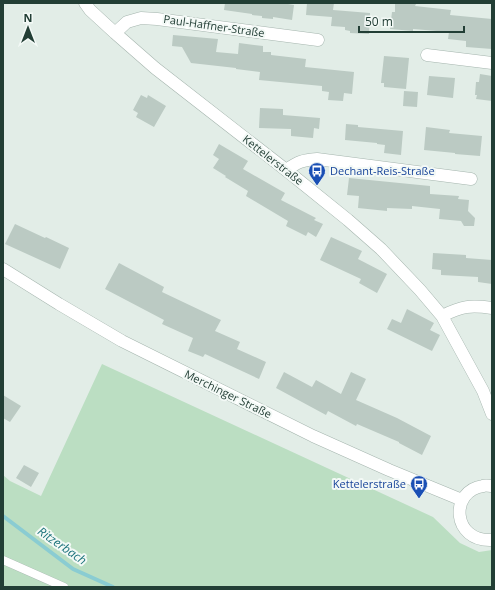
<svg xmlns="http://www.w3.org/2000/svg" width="495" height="590" viewBox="0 0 495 590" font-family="'Open Sans',sans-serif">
<rect width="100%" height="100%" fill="#e2ede7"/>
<path fill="#bbdec2" d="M 102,364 L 433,517 L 460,543 L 479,552 L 492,550 L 492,587 L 3,587 L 3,475 L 10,481 L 41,496 Z"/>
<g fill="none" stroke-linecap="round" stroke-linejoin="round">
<path stroke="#8accd2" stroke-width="4" d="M 3,516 L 73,569 L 113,587"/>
</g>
<path fill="#bbcac3" d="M 225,3 L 282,3 L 294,5 L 292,20 L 273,17 L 273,19 L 262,18 L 262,16 L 252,15 L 252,14 L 224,10 Z
M 307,3 L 334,3 L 333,10 L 370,13 L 369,34 L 350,33 L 350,31 L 345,30 L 345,27 L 331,26 L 332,17 L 306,15 Z
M 395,3 L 416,4 L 415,6 L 451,10 L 450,15 L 492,19 L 492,49 L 466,47 L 466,41 L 448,39 L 449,32 L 413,29 L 413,31 L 390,29 L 392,12 L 395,12 Z
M 173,35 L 218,39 L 216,52 L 238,54 L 239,43 L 263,46 L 263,52 L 271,52 L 271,55 L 306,59 L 305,67 L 354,72 L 352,94 L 344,93 L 343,101 L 328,100 L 329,92 L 322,91 L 322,86 L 259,80 L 260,72 L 236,69 L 236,68 L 191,63 L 182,47 L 172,46 Z
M 384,56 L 409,58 L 406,89 L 384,87 L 384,83 L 381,83 Z
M 480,74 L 492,76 L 492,101 L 476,99 L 477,95 L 475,95 L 476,82 L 479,82 Z
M 429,76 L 455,78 L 453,98 L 427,95 Z
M 404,91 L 418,92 L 417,107 L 403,106 Z
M 141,95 L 147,98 L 148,95 L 166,106 L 154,127 L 136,117 L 138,113 L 133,110 Z
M 260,108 L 283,109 L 283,115 L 320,118 L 319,129 L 314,128 L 313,138 L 291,136 L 291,129 L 259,128 Z
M 346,124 L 358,125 L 358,127 L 403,131 L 401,155 L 384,153 L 385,145 L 377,144 L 377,143 L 345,140 Z
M 426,127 L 450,130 L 449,133 L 482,136 L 480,156 L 455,154 L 455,153 L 424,150 Z
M 219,144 L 248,161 L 243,169 L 285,193 L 281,200 L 316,218 L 314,220 L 323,224 L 316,237 L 308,232 L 306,236 L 286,226 L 288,221 L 246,196 L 248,191 L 225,177 L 226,176 L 213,168 L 219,159 L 213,155 Z
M 349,178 L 430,186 L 430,194 L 459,196 L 458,199 L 469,200 L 468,211 L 475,218 L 474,226 L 464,226 L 461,221 L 439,219 L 440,209 L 412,206 L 412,209 L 387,208 L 387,211 L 358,208 L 359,196 L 347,195 Z
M 15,224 L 45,238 L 46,237 L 69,248 L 60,269 L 5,244 Z
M 331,237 L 362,251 L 358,259 L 387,274 L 377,293 L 359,283 L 361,279 L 320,260 Z
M 433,253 L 466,255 L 466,258 L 492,260 L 492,284 L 478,282 L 478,277 L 441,275 L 441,270 L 432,269 Z
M 119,263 L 164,287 L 162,292 L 221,320 L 215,331 L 240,342 L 237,349 L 266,362 L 259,379 L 205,354 L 203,357 L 188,351 L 193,338 L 162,324 L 164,320 L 105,289 Z
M 407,309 L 434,323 L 430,330 L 440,335 L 432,351 L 387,329 L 392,319 L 401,323 Z
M 284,372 L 312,387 L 316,380 L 341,394 L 351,372 L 366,379 L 356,400 L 397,418 L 431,436 L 422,455 L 399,443 L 399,442 L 357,424 L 356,426 L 328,411 L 326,415 L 276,388 Z
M 3,395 L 21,406 L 10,422 L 3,418 Z
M 24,465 L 39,473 L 31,487 L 16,478 Z"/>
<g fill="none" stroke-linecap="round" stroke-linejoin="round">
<g stroke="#a5b5ae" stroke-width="9">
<path id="service" d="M 3,560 L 64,587"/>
</g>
<g stroke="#a5b5ae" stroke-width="13">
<path id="minor" d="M 85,3 L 90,10 L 115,33 L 155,68 L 286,170 L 348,220 L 381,249 L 420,290 L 442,316 L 483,391 L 492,414
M 115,33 L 127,22 L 141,18 L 157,19 L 318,40
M 427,55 L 492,63
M 286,170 C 298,162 302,160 317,159 L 471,179
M 442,316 C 462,306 470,305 492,308"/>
</g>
<g stroke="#a5b5ae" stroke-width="13">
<path id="tertiary" d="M 3,269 L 59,304 L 122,341 L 313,436 L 389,470 L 462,500
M 492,486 C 489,486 486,485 483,486 C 449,491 452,542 492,540"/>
</g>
<use href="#service" stroke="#fff" stroke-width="8"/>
<use href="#minor" stroke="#fff" stroke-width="12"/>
<use href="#tertiary" stroke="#fff" stroke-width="12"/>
</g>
<defs>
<g id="bus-pin" transform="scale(0.9)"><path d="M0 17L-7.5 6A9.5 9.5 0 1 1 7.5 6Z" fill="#1a4fb4" stroke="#f3f9f6"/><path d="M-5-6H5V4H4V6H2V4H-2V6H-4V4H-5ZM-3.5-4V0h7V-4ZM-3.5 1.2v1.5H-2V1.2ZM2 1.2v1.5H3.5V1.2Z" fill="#fff"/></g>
</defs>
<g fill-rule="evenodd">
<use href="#bus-pin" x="317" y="171"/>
<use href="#bus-pin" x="419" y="484"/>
</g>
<g text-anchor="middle" stroke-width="4" stroke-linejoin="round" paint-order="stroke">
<g font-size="11" fill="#223e35" stroke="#f3f9f6">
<text transform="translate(214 26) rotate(8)" y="4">Paul-Haffner-Straße</text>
<text transform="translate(273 160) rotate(38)" y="4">Kettelerstraße</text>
<text transform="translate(228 394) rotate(26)" y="4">Merchinger Straße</text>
</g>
<g font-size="11" fill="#164399" stroke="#f3f9f6" text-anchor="start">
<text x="330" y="175">Dechant-Reis-Straße</text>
<text x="406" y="488" text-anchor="end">Kettelerstraße</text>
</g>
<g font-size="12" font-style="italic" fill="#1b727b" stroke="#f3f9f6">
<text transform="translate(62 546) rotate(35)" y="4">Ritzerbach</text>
</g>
</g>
<rect width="495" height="590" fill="none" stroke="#223e35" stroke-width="8"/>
<g transform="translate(28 28)" stroke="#f3f9f6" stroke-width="3" paint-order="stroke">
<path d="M0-3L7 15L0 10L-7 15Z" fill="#223e35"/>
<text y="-6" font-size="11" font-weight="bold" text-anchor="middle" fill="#223e35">N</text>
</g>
<path d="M359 26v6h105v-6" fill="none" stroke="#223e35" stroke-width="2"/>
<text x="365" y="26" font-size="12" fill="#223e35" stroke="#f3f9f6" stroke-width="3" paint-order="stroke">50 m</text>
</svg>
